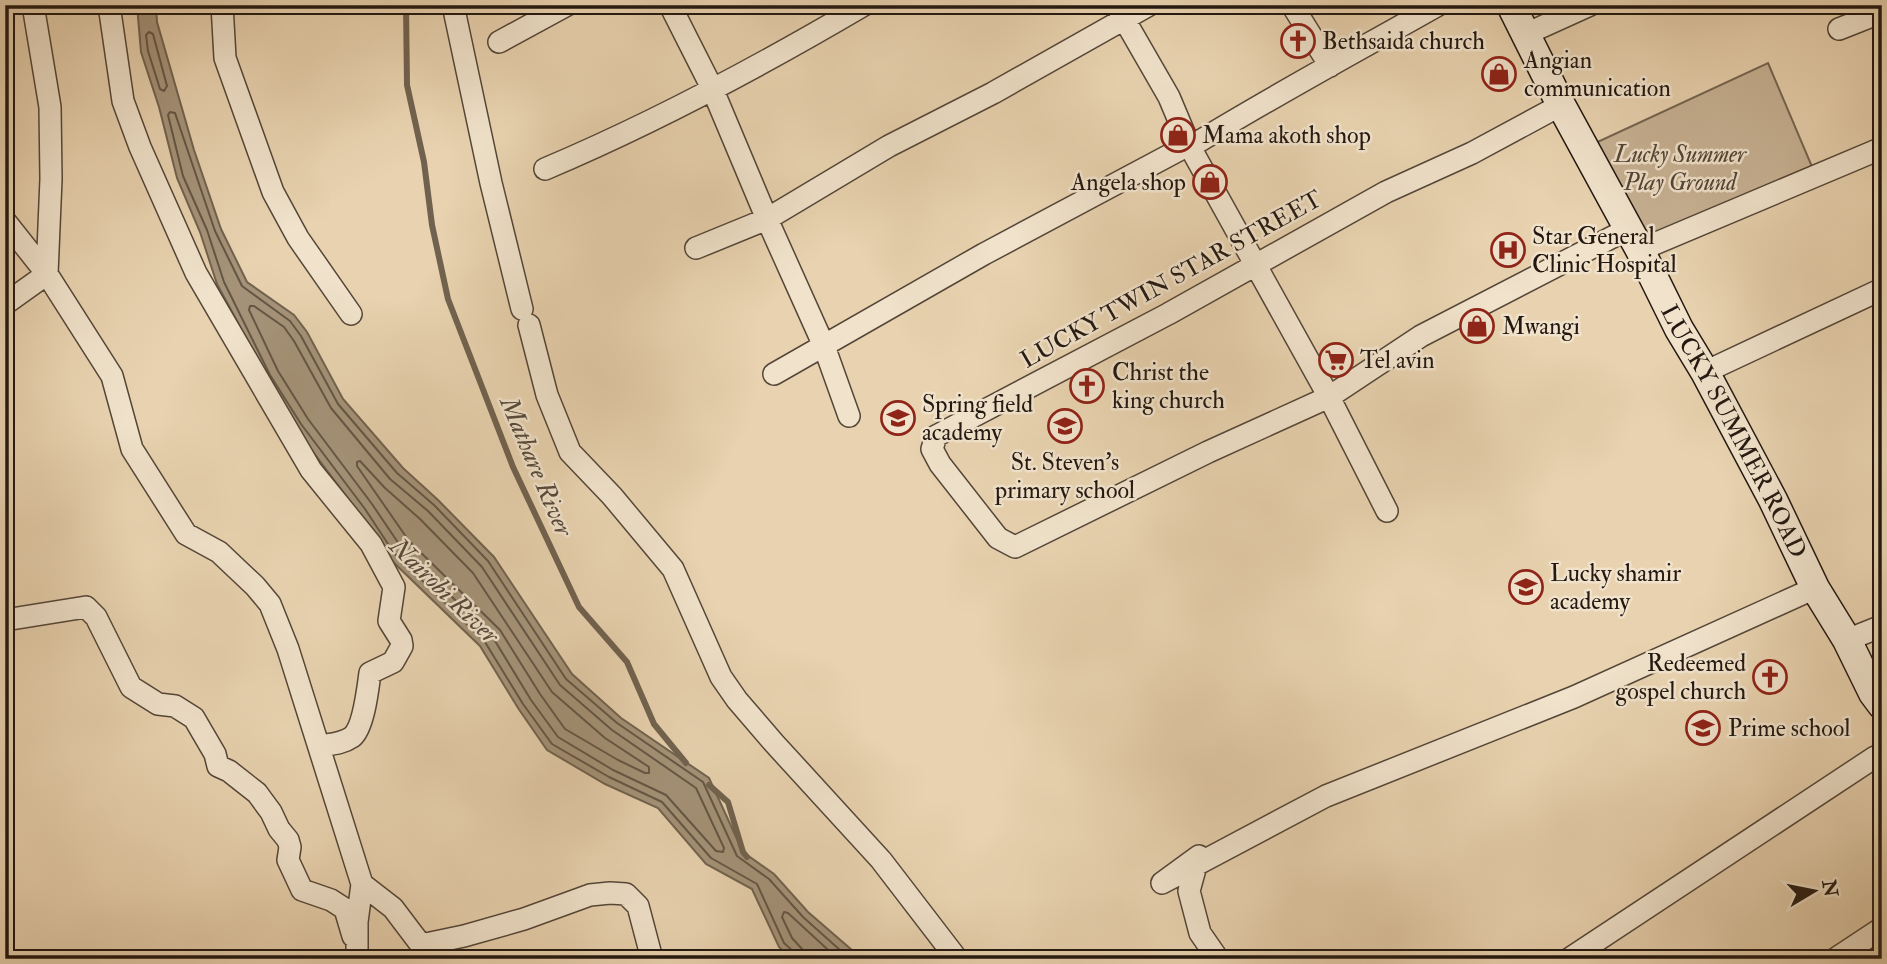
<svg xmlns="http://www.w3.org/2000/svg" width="1887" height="964" viewBox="0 0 1887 964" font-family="'IM FELL Double Pica',serif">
<rect width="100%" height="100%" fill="#e8d2af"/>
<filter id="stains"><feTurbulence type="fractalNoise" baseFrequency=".00286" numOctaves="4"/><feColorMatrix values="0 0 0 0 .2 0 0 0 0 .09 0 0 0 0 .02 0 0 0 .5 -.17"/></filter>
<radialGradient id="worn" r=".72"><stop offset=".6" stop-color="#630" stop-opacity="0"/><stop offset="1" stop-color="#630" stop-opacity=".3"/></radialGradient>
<path fill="#c7b294" stroke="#756552" stroke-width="2" d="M 1768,63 L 1813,169 L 1644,248 L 1591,145 Z"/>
<path fill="#a59379" stroke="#71624f" stroke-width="2" d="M 137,5 L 156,5 L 157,22 L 194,150 L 221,229 L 247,282 L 294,315 L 307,332 L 343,399 L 403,468 L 438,500 L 494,557 L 572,674 L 621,718 L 709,778 L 743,852 L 774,874 L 808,912 L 853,951 L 858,959 L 791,959 L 779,947 L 752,889 L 706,864 L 658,808 L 605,784 L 547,750 L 518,708 L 480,646 L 389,558 L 359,513 L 295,428 L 217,284 L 200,232 L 177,178 L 159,107 L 141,52 Z"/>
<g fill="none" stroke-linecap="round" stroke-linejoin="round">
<path stroke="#645645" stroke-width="2" d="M 149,32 L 153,34 L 167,86 L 164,91 L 160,89 L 148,51 L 146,35 Z
M 250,306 L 254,306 L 284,327 L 294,341 L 331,408 L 390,479 L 428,511 L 482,567 L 560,685 L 612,730 L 696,788 L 724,848 L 723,852 L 716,851 L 666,795 L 613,770 L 558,737 L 531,700 L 492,636 L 401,547 L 372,504 L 308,419 L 278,371 L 249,310 Z
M 360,461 L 385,488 L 420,519 L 473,573 L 552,692 L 605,738 L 649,767 L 649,773 L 645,773 L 618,760 L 565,729 L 540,694 L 500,630 L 409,541 L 357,466 L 357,462 Z
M 795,959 L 794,952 L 784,943 L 757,884 L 711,858 L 662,802 L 609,777 L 552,744 L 523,704 L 485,642 L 394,553 L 365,509 L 301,424 L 270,375 L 224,282 L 207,230 L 183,176 L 168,115 L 170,112 L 175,113 L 215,231 L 242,286 L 290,321 L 301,336 L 338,404 L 397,473 L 434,505 L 488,561 L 566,679 L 617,723 L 703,782 L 737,856 L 769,879 L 803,917 L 850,959
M 804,959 L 802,949 L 792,938 L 782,917 L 784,912 L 788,913 L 838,959"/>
<path stroke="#71624f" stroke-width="6" d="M 406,5 L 407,85 L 424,162 L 432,225 L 448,299 L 513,467 L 579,607 L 627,662 L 654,724 L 686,763
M 709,785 L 728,802 L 743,852 L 747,857"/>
<g stroke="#544638" stroke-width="24">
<path id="street" d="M 33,5 L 50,107 L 51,179 L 47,274 L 112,376 L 132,449 L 186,534 L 219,552 L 255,586 L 270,604 L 288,649 L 362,884 L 357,922 L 357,959
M 109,5 L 123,101 L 140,147 L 196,273 L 311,470 L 371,544 L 394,587 L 389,621 L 401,640 L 402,646 L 393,662 L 370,673 C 368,687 364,727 352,737 C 342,744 330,744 319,746
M 222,5 L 225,58 L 273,192 L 298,238 L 351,314
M 453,5 L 491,183 L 522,309
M 670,5 L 712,88 L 767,219 L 824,346 L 849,416
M 1116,5 L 1169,97 L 1190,147 L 1329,397 L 1387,511
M 1292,5 L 1330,66
M 1839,29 L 1882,12
M 1526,34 L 1590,5
M 499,42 L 567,5
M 1561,105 L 1472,153 L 1386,192 L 1168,314 L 936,436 L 932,449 L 940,464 L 998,538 L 1015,547 L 1208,452 L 1329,397 L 1421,336 L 1628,229
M 545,169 C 654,123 762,65 864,5
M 5,221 L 47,274 L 5,304
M 696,248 L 767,219 L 889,146 L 993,93 L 1149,5
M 1640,250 L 1882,148
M 529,325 L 547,395 L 570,452 L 612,496 L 673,569 L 721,677 L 737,700 L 774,743 L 881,860 L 957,959
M 1705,372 L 1882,289
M 774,374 L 984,254 L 1181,149 L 1190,147 C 1271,97 1355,52 1438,5
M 5,620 L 86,607 L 96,617 L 131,687 L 158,704 L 175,706 L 194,718 L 215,754 L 218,766 L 229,771 L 257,793 L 271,812 L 279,829 L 288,840 L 290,847 L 288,860 L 302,890 L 331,900 L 345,909 L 353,936
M 1847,640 L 1882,626
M 1199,856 L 1162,883 L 1326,796 L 1574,697 L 1815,588
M 1198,858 L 1189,891 L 1200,933 L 1218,959
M 362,884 L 393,908 L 421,945 L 447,959
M 421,945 L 464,936 L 524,919 L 590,895 L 610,893 L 626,894 L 638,906 L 652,959
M 1569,959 L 1875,757 L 1882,757
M 1835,959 L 1882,928"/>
</g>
<g stroke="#231811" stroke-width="31">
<g id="secondary">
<path id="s1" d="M 1511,5 L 1561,105 L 1640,250 L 1679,329 L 1705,372 L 1773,500 L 1815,588 L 1847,640 L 1873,693 L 1882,705"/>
</g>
</g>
<use href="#street" stroke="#f0e2cb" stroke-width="21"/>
<use href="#secondary" stroke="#f0e2cb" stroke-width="28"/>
</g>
<defs>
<g id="church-ring" transform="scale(1.75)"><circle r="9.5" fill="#f0e2cb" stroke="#8f2418" stroke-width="1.5"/><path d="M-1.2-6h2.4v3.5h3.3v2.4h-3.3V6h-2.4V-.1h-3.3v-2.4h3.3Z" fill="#8f2418"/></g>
<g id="shop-ring" transform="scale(1.75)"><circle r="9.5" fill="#f0e2cb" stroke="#8f2418" stroke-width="1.5"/><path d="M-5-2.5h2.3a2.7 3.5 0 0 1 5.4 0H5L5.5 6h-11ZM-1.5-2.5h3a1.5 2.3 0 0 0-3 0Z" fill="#8f2418"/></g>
<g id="hospital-ring" transform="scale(1.75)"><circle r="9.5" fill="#f0e2cb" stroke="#8f2418" stroke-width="1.5"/><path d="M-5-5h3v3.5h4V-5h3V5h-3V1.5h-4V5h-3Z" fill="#8f2418"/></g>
<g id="supermarket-ring" transform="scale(1.75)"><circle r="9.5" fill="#f0e2cb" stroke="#8f2418" stroke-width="1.5"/><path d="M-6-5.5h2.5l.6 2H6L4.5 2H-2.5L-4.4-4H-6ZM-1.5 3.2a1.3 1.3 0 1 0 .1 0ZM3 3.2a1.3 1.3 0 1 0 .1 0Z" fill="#8f2418"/></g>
<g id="school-ring" transform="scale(1.75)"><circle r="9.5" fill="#f0e2cb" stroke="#8f2418" stroke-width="1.5"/><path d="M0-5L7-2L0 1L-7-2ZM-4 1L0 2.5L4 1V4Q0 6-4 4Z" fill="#8f2418"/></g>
</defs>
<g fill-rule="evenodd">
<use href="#church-ring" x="1298" y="41"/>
<use href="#shop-ring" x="1499" y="74"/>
<use href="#shop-ring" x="1178" y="135"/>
<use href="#shop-ring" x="1210" y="182"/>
<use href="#hospital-ring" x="1508" y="250"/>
<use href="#shop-ring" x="1477" y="326"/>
<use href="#supermarket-ring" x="1336" y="360"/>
<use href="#church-ring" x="1087" y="386"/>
<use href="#school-ring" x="898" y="418"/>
<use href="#school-ring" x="1065" y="426"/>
<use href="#school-ring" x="1526" y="587"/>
<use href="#church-ring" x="1770" y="677"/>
<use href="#school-ring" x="1703" y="728"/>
</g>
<g text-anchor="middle" stroke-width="5" stroke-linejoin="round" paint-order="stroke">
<g font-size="24" fill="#231811" stroke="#f0e2cb" text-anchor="start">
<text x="1322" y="49">Bethsaida church</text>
<text x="1524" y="68">Angian<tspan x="1524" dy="28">communication</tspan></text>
<text x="1202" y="143">Mama akoth shop</text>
<text x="1186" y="190" text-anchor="end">Angela shop</text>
<text x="1532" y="244">Star General<tspan x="1532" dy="28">Clinic Hospital</tspan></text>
<text x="1502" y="334">Mwangi</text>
<text x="1360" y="368">Tel avin</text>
<text x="1112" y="380">Christ the<tspan x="1112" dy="28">king church</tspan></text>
<text x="922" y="412">Spring field<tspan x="922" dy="28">academy</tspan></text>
<text x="1065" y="470" text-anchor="middle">St. Steven's<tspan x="1065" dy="28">primary school</tspan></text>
<text x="1550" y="581">Lucky shamir<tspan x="1550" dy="28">academy</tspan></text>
<text x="1746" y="671" text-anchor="end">Redeemed<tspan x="1746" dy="28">gospel church</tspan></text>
<text x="1728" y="736">Prime school</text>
</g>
<g font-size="24" font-style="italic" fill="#544638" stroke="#f0e2cb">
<text x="1680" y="162">Lucky Summer<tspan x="1680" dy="28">Play Ground</tspan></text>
</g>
<g font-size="24" fill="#231811" stroke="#f0e2cb">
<text transform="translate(1171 279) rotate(-29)" y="8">LUCKY TWIN STAR STREET</text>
<text dy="8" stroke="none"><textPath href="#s1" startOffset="481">LUCKY SUMMER ROAD</textPath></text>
</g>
<g font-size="26" font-style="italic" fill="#57493b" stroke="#f0e2cb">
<text transform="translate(537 466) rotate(67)" y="9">Mathare River</text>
<text transform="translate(445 590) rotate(44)" y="9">Nairobi River</text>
</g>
</g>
<rect width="1887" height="964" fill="none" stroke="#e8d2af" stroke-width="28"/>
<rect x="7" y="7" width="1873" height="950" fill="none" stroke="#231811" stroke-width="3.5"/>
<rect x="14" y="14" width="1859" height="936" fill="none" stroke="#231811" stroke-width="2"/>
<g transform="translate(1814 891) rotate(80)" stroke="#f0e2cb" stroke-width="5" paint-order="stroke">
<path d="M0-5L12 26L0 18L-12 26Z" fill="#231811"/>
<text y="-10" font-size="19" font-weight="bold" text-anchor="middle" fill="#231811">N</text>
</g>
<rect width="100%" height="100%" filter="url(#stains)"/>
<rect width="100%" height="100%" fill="url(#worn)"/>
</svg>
